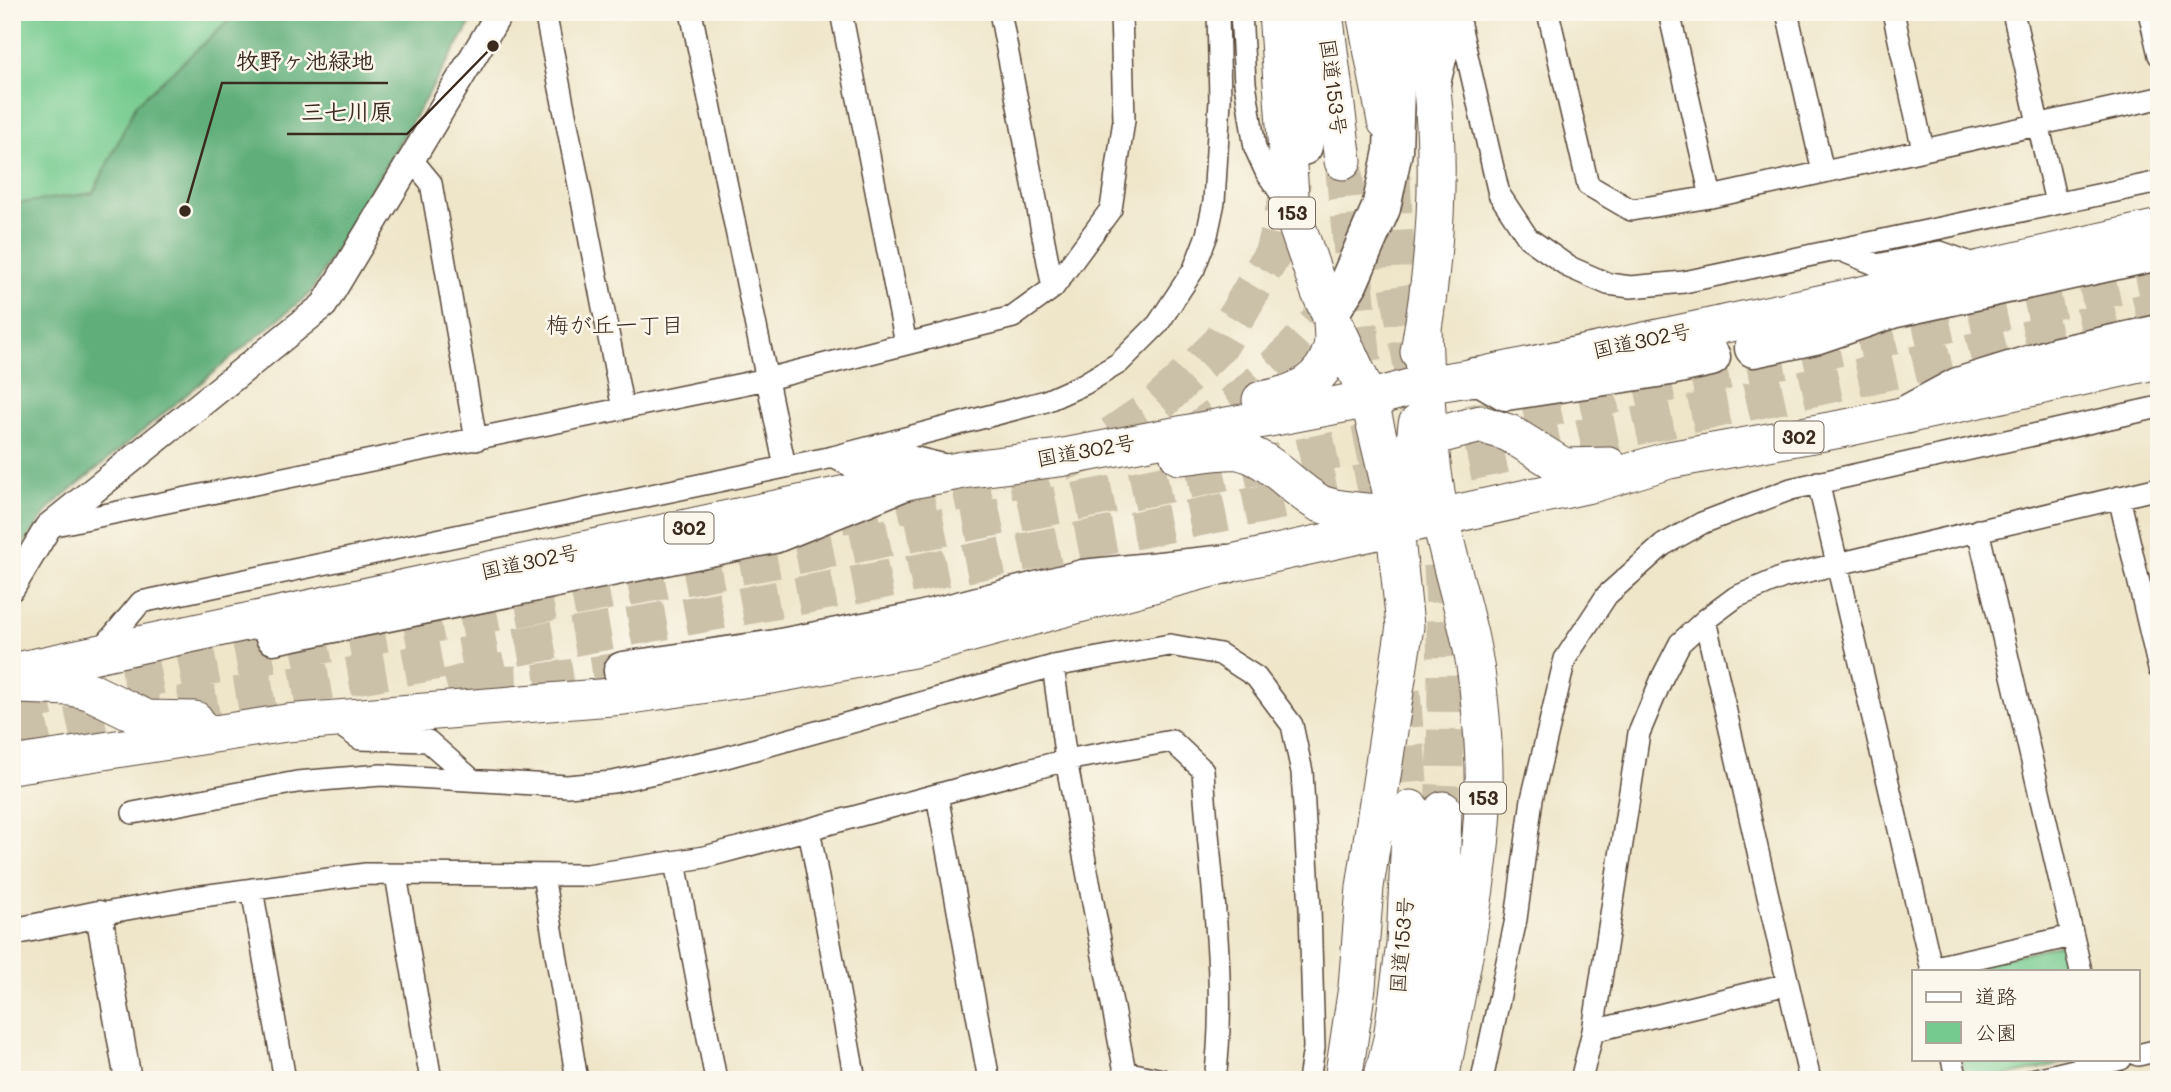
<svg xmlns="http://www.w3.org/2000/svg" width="2171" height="1092" viewBox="0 0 2171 1092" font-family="Mali,'Klee One',sans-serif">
<rect width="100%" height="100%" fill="#fbf7ec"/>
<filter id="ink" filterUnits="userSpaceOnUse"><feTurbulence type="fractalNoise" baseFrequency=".0143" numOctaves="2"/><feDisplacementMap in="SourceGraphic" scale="14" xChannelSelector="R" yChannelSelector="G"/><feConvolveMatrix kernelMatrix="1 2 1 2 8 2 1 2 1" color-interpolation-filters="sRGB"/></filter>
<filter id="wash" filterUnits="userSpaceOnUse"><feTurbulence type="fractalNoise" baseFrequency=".00686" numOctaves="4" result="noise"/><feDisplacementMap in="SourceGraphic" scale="28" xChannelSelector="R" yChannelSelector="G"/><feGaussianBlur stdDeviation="1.57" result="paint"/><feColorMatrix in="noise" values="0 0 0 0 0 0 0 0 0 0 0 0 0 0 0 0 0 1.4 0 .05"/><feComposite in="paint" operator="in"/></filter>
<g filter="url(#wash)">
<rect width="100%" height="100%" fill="#efe6ca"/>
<path fill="#75cb8f" stroke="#587a56" stroke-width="2" d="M 12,12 L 477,12 L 310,293 L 50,507 L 12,560 Z
M 2061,944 L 2071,950 L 2075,971 L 1947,971 Z
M 1961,1059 L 2084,1059 L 1988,1080 L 1966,1079 Z"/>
<path fill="#60af7a" stroke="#4e6c4c" stroke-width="2" d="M 239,12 L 477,12 L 310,293 L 50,507 L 12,560 L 12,204 L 93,193 L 137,103 Z"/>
</g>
<g filter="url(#ink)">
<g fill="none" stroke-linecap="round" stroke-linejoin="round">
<path stroke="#cbc0a8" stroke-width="37" stroke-dasharray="37 18" stroke-linecap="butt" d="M 1343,161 L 1365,383
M 1392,176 L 1397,280 L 1413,372
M 1442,565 C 1447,647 1447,728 1443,810
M 1402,691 L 1411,809"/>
<path stroke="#cbc0a8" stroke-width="38" stroke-dasharray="38 19" stroke-linecap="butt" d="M 1186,439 L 1248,393 L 1294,349 L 1335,304
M 841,515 L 895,506 L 1016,479 L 1085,454 L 1159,403 L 1221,343 L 1273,253 L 1293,179
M 479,686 L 529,684 L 623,671
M 447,688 L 507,671
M 12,705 L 87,689 C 779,558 1472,432 2159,277
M 12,739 C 127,713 243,695 358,675 C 521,646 684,618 846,587 C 1285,502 1723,411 2159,309"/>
<g stroke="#564638" stroke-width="24">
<path id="minor" d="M 545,12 L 623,409
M 691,12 L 785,467
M 841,12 L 906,344
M 1000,12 L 1053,288
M 1241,12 L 1245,83 L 1255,148 L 1266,172 L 1286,201
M 1457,12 L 1499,194 L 1528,238 L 1569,267 L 1608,284 L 1631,287 L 1684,282 L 2159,182
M 1548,12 L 1588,185 L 1631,210 L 1711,197 L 2159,98
M 1669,12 L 1711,197
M 1787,12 L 1823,172
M 1893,12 L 1923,150
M 2013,12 L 2056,203
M 2149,12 L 2159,55
M 1439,86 L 1447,53 L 1440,12
M 412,160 L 431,183 L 476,440
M 1838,249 L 1877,265 L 1940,252 L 1979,266
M 833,457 L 853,467 L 912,457 L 949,466
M 1818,482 L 1932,971
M 2119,497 L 2159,669
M 50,526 L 767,379 L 1013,317 L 1053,288 L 1111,209 L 1124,120 L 1121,12
M 1978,530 L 2081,971
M 1705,620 L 1810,1080
M 100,651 L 141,602 L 833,457 L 1046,401 L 1084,384 L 1119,363 L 1158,324 L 1194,269 L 1207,235 L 1214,202 L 1220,100 L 1218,12
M 1053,666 L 1066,760 L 1125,1072
M 334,721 L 360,739 L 428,741 L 470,778
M 937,795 L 989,1080
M 133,813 L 297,782 L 381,775 L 567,786 L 613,782 L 723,758 L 1053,666 L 1170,645 L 1220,654 L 1256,677 L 1292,725 L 1302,772 L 1310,908 L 1314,1048 L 1309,1080
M 809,829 L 855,1080
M 675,862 L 716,1080
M 396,875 L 431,1080
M 543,875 L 577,1080
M 252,889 L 285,1080
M 99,914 L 195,897 L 366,874 L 587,875 L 705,857 L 1066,760 L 1172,741 L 1203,770 C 1209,872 1228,977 1215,1080
M 1931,968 L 2072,936
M 1593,1031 L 1788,984
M 2138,1055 L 2159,1050
M 1952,1059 L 1957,1080
M 1121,1080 L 1125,1072 L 1162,1080
M 1482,1080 L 1516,919 L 1532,799 L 1565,659 L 1607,595 L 1663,545 L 1702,523 L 1791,489 L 2159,407
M 1581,1080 L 1593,1031 L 1639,733 L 1663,676 L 1680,643 L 1705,620 L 1736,597 L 1783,577 L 2159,488
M 2032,1080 L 2121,1059"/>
</g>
<g stroke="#564638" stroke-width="29">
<path id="tertiary" d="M 12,587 L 48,527 L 324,305 L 500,12
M 12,932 L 99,914 L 128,1080"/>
</g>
<g stroke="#564638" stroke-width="39">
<path id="trunk" d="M 1277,12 L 1291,209 L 1319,290 L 1369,399 L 1396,512
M 1324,12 L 1343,161
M 1365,12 L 1386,121
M 1423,327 C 1425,390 1428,453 1440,516 C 1452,577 1474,635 1479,697 C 1483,733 1486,772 1483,808 C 1478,899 1457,990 1440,1080
M 1419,352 C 1439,240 1445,123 1419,12
M 1261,400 C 1293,395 1324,383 1332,347 C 1334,339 1332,328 1332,319
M 1414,441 L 1481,424 L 1509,433 L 1564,467 L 1609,466
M 1179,456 C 1196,455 1222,449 1238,451 C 1272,458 1290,487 1319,503 C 1335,511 1386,514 1405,513
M 12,672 L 902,482 L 963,470 L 1059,458 L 1369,399 L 1412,387 L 1475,377 L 1941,278 L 2159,228
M 19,685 L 70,687 L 89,691 L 147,719 L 195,720
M 12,765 L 286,723 L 624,696 L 771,675 L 913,649 L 1227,564 L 1595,483 L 1669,460 L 1846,428 L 2159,360
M 1343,1080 L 1357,987 L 1365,887 L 1405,626 L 1395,528 L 1396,513 L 1414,450 L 1417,424
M 1382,1080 L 1392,1039 L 1405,944 L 1411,809
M 1412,1080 L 1426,1020 L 1439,944 L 1443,810"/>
</g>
<g stroke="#564638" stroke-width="41">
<path id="motorway" d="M 1301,12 L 1307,116 L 1303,146
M 1335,304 L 1348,284 L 1381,208 L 1393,151 L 1396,57 L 1387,12
M 1754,348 L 1815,335 L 1892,309 L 2159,251
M 1475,377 L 1482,377 L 1506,391 L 1670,366 L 1711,357
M 1908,414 L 1958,387 L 2058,356 L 2159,334
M 274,635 L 774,534 L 902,482
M 623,671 L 776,649 L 916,622 L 1083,579 L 1227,564"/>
</g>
<use href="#minor" stroke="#fff" stroke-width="21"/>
<use href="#tertiary" stroke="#fff" stroke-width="26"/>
<use href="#trunk" stroke="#fff" stroke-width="37"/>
<use href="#motorway" stroke="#fff" stroke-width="38"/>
</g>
</g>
<g text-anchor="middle" stroke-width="5" stroke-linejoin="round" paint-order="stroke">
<g fill="#fbf7ec" stroke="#75685c" stroke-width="2">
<rect x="1269" y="197.5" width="46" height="31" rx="5"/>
<rect x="1774.5" y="421.5" width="49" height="31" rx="5"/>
<rect x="664.5" y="512.5" width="49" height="31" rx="5"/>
<rect x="1460" y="782.5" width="46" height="31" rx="5"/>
</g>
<g font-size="19" font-weight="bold" fill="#3b2a1e">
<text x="1292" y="220">153</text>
<text x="1799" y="444">302</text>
<text x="689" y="535">302</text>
<text x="1483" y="805">153</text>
</g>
<g font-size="21" fill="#3b2a1e" stroke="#fbf7ec">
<text transform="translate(1333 87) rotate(83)" y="7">国道153号</text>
<text transform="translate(1642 341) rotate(-12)" y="7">国道302号</text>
<text transform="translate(1086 451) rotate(-10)" y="7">国道302号</text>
<text transform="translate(530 562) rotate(-12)" y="7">国道302号</text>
<text transform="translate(1402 945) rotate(-85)" y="7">国道153号</text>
</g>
<g font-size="23" fill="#3b2a1e" stroke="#fbf7ec">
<text x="615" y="333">梅が丘一丁目</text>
</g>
</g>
<path fill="none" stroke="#3b2a1e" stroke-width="2.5" d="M185 211L222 83H388M493 46L407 134H287"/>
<g fill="#3b2a1e" stroke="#fbf7ec" stroke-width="2.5">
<circle cx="185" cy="211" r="7"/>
<circle cx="493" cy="46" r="7"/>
</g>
<g font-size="23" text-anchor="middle" font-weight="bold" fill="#3b2a1e" stroke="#fbf7ec" stroke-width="5" stroke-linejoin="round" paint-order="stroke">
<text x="305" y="69">牧野ヶ池緑地</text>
<text x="347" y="120">三七川原</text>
</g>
<rect width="2171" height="1092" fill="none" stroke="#fbf7ec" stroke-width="42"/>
<rect x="1912" y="970" width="228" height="91" fill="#fbf7ec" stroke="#aea59a" stroke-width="2"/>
<rect x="1926" y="992" width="35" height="10" fill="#ffffff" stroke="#aea59a" stroke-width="2"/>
<text x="1975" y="1004" font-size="21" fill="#3b2a1e">道路</text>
<rect x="1926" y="1022" width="35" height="21" fill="#75cb8f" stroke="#aea59a" stroke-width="2"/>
<text x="1975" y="1040" font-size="21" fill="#3b2a1e">公園</text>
</svg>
